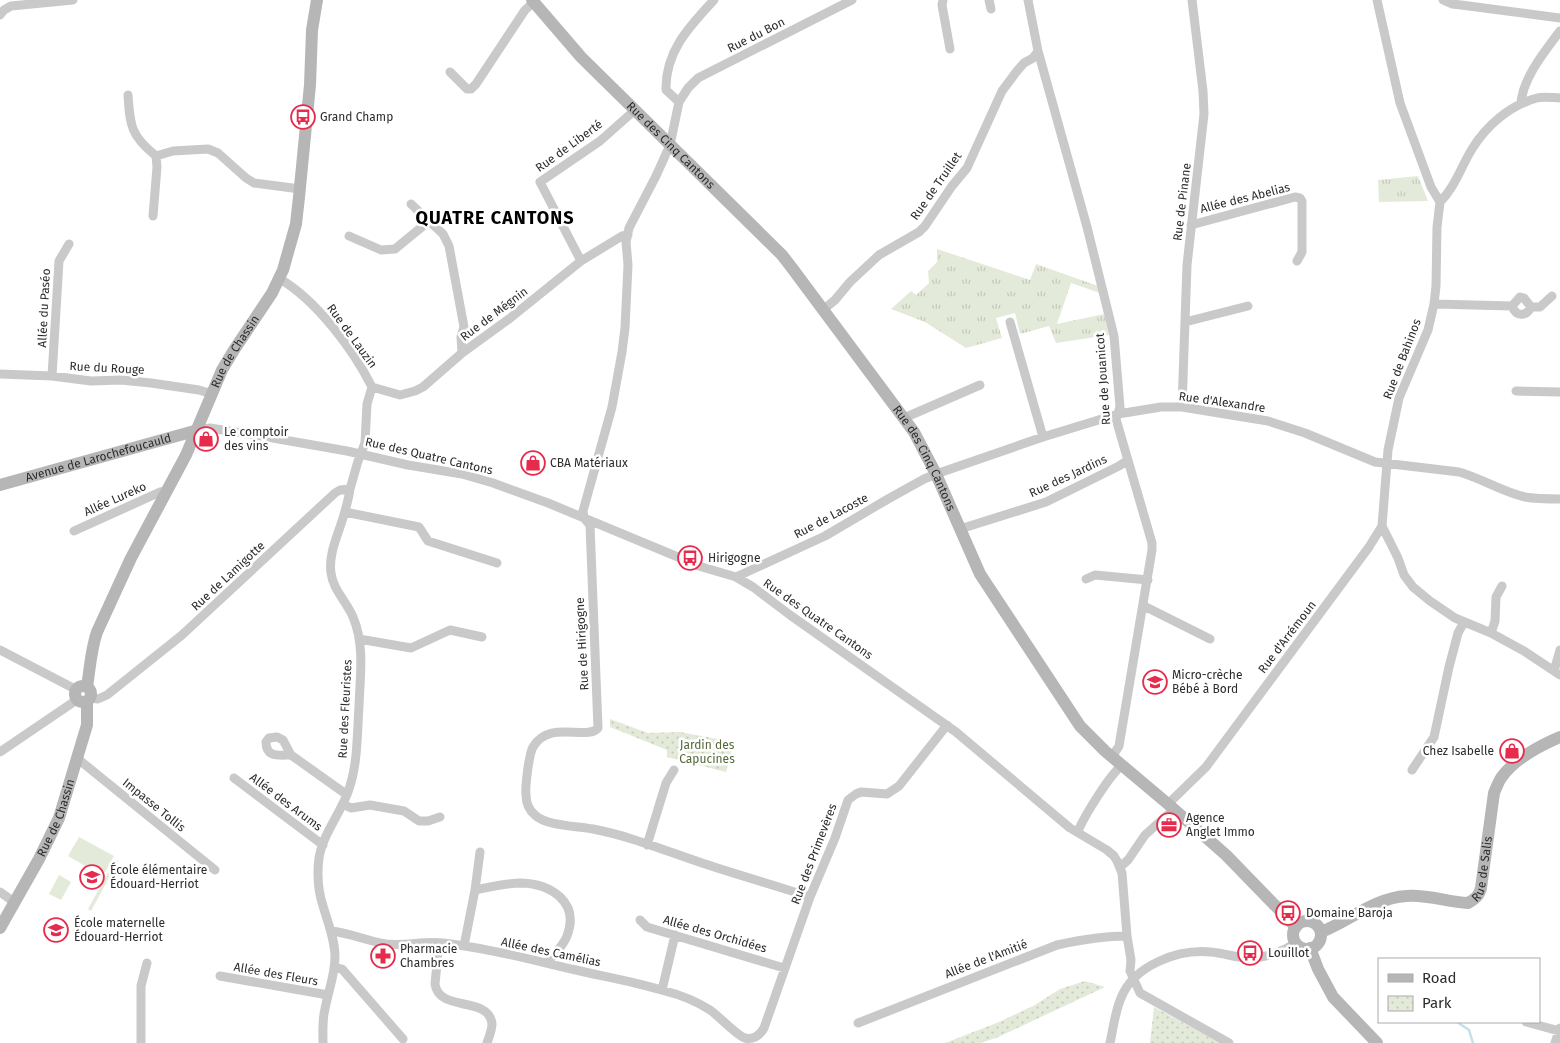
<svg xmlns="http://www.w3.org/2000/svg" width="1560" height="1043" viewBox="0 0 1560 1043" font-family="'Fira Sans',sans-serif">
<defs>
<pattern id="grass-tufts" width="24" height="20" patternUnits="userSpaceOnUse" patternTransform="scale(1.25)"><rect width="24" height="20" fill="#e4ead9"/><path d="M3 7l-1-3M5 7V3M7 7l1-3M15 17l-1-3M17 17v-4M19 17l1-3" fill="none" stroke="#c4c9ba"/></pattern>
<pattern id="park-dots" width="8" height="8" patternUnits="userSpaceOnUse" patternTransform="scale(1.25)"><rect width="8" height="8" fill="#e4ead9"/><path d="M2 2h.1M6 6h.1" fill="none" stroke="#c4c9ba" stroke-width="1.8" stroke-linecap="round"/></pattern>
</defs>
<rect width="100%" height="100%" fill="#fff"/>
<path fill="url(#grass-tufts)" d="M 1418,176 L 1428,201 L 1379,202 L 1378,180 Z
M 937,249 L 1030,280 L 1036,264 L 1098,286 L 1100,293 L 1071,283 L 1057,324 L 1104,314 L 1109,335 L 1056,343 L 1049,326 L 1020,334 L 1015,313 L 996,318 L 1002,338 L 966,348 L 925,322 L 891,309 L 911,291 L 916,295 L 929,283 L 928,271 L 937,262 Z"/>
<path fill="url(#park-dots)" d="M 610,719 L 648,733 L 680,732 L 717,739 L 733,744 L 726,772 L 667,757 L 667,750 L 610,727 Z
M 1085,981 L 1105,987 L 996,1038 L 980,1043 L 945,1043 L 999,1022 L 1035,1005 L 1060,989 Z
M 1154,1007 L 1221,1043 L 1150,1043 Z"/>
<path fill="#e4ead9" d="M 79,837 L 114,856 L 103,876 L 68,856 Z
M 115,860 L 118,861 L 91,911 L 88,909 Z
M 59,875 L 71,882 L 61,900 L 49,894 Z"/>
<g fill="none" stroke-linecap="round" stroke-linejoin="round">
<path stroke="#c5e0eb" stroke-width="2.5" d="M 1457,1022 L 1469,1030 L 1473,1043"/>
<path stroke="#c9c9c9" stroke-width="9" d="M 714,0 C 690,26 665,51 666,90 L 679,102 L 670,145 L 656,176 L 629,228 L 626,242 L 628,265 L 625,328 L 622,352 L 612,407 L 583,511 L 584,518 L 590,525 L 598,728 C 587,741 549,719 533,747 C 529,754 525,786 526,795 C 526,803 529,810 535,815 C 546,826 578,826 593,829 C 630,836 666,851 702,863 C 738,875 774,885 810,897
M 943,0 L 942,5 L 950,49
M 989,0 L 991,9
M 1028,0 L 1038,51 L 1087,227 L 1114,336 L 1120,407 L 1116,419 L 1152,543 L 1152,550 L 1119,746 L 1112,757
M 1377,0 L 1400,103 L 1431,187 L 1440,202 L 1437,227 L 1436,286 L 1434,304 L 1428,330 L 1399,398 L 1388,450 L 1382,526 L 1398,558 L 1404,575 L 1413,587 L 1430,601 L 1455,618 L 1491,633 L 1524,651 L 1560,675
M 1443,0 L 1452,4 L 1461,5 L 1560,18
M 0,15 L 4,10 L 11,6 L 73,0
M 450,72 L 467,89 L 471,89 L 476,84 L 525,10 L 534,2
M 128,95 C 130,126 131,136 156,156 L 157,167 L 153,216
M 679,102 L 688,88 L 698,78 L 852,0
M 1521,104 C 1522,79 1545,51 1560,31
M 156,156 L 173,151 L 208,149 L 218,153 L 246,178 L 254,183 L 300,189
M 1440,202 C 1455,187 1461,167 1472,149 C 1486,126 1510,105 1537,98 C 1544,96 1553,98 1560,98
M 411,204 L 443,234 L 449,246 L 464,327 L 461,337 L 462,353
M 1191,225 L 1295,197 L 1300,198 L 1302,201 L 1302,252 L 1297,261
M 349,236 L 381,250 L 395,249 L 429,221
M 581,261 L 540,182 L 600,141 L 635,110
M 1520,297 L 1524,298 L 1531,307 C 1526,317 1516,317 1512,306 Z
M 1434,304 L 1512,306
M 1531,307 L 1540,307 L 1552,296
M 823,310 L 835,300 L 850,282 L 879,255 L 919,232 L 925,226 L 952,186 L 967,168 L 1002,91 L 1017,71 L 1024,63 L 1033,58 L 1038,51
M 1010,322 L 1043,437
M 1185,322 L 1248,306
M 0,374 L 52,376 L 91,381 L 121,380 L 151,383 L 199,390 L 212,394
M 52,376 L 59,261 L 69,244
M 372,387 L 400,395 L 415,391 L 423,387 L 462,353 L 509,319 L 581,261 L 622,236 L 628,235
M 1516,391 L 1560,392
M 1182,407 L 1187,265 L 1204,114 L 1203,91 L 1192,0
M 904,418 L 980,385
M 198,430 L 210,428 L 267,437 L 347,451 L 408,465 L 462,474 L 493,483 L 548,503 L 702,567 L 736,577 L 753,587 L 790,615 L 956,732 L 1070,828 L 1107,850 L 1114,856 L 1117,861 L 1122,873 L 1127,936 L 1131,960 L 1130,971 L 1140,993 L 1229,1043
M 345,512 L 419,527 L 428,541 L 497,563
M 960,529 L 1046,502 L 1119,466 L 1128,460
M 74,531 L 160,492 L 166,491
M 736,577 L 825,536 L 888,499 L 924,479 L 936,474 L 1043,437 L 1118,414 L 1161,407 L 1182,407 L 1268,421 L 1305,433 L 1375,462 L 1459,472 C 1481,478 1502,492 1525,497 C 1536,499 1548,499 1560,499
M 1086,579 L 1095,575 L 1148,580
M 1144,606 L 1210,639
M 1491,633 L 1495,621 L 1496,597 L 1502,586
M 359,639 L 411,648 L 450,630 L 482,637
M 0,650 L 77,690
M 1554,671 L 1560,650
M 90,698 L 98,699 L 107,695 L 182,635 L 335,493 L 340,490 L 350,489 L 358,461 L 365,443 L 367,404 L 372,387 C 353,349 316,300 280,279
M 0,752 L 78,699
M 291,755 C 279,755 266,758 266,742 L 269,738 L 277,737 L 283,740 L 291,755 L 343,792 L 347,793
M 78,759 L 215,870
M 1412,770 L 1434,737 L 1449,667 L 1458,633 L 1464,622
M 234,778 L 323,845
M 343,804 L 351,808 L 370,805 L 404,811 L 419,821 L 428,821 L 440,817
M 1168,804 L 1206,767 L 1369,547 L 1382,526
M 1078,831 C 1085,815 1109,776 1122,765
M 647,845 L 666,783 L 674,770
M 1120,867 L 1128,860 L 1145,835 L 1174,809
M 475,890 C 490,887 506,883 521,883 C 551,884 580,902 567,936 C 563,946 554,955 546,963
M 0,892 L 14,902
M 640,920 L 647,927 L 784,968
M 331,931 C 350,933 367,941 386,944 C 405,946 425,941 443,943 C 488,948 532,960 576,970 C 606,977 636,982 665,991 C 681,995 696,1001 710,1010 C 719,1016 737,1036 745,1038 C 754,1040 760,1035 764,1028 L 810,897 L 835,838 L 848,800 L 856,794 L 861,792 L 887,794 L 899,786 L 947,725
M 439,943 L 435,984 C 439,1013 489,995 492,1024 C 492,1030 489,1037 487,1043
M 464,946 L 475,890 L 480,852
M 334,967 L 342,969 L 403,1039
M 220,976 L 328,995
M 662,990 L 675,935
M 1526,1022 L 1559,1031
M 858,1023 L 1057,945 C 1080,940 1102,936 1127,936
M 141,1043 L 141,986 L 147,963
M 323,1043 C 323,1032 322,1020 325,1009 C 328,992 335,975 335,957 C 335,940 328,923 323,906 C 318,891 317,874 319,858 C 323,834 340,814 348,792 C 358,765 357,735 359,706 C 360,677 365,645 353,617 C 347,602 333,590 331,573 C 328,552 340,531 345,511 C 347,504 349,497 350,489
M 1110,1043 C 1113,1029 1115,1012 1121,998 C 1134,965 1178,949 1211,952 C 1223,953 1234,957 1246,958 C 1263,959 1282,952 1296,943
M 1555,1043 L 1560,1028"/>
<g stroke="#b6b6b6" stroke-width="12">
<path id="s1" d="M 532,0 L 581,57 L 782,255 L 792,268 L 914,432 L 936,474 L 980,574 L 1080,726 L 1105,751 L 1168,804 L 1226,855 L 1296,927"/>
<path id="s2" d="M 0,485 L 198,430"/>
<circle cx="83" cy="694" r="8"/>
<path id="s3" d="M 87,687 C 90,668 91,649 97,632 L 131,558 L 186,455 L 222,370 L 234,350 L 272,293 L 283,270 L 296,224 L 299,197 L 310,85 L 312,30 L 317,0"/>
<circle cx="1307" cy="935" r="14"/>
<path id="s4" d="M 0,928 L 39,859 L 59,818 L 87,725 L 87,701"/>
<path id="s5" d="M 1321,932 C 1349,921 1375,898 1406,896 C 1427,894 1447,902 1468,903 C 1475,899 1479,896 1481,888 L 1494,793 C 1496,788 1498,783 1501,778 C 1514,759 1539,746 1560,737"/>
<path d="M 1310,948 L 1318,969 L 1333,997 L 1377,1043"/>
</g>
</g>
<defs>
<g id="bus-ring" transform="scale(1.25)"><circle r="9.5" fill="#fff" stroke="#e62c4d" stroke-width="1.5"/><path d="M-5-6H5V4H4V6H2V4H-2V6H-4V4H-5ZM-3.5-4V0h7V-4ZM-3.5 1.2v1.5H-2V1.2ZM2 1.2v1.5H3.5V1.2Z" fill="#e62c4d"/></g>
<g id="shop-ring" transform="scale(1.25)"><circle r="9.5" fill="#fff" stroke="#e62c4d" stroke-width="1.5"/><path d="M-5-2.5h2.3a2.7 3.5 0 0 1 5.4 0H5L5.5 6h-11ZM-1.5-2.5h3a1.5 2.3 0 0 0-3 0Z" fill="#e62c4d"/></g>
<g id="school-ring" transform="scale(1.25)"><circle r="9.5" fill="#fff" stroke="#e62c4d" stroke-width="1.5"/><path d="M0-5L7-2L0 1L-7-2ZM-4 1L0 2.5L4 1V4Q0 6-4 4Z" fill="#e62c4d"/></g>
<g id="office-ring" transform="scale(1.25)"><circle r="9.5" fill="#fff" stroke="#e62c4d" stroke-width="1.5"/><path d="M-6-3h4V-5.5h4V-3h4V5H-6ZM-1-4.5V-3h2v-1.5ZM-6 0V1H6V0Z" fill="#e62c4d"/></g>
<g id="pharmacy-ring" transform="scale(1.25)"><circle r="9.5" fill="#fff" stroke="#e62c4d" stroke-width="1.5"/><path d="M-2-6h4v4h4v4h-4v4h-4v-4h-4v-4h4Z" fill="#e62c4d"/></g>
</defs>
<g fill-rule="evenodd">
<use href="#bus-ring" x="303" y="117"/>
<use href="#shop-ring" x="206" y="439"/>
<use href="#shop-ring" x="533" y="463"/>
<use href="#bus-ring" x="690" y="558"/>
<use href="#school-ring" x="1155" y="682"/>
<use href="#shop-ring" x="1512" y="751"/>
<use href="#office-ring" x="1169" y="825"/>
<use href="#school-ring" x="92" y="877"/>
<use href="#bus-ring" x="1288" y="913"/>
<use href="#school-ring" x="56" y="930"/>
<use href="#bus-ring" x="1250" y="953"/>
<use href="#pharmacy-ring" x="383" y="956"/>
</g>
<g text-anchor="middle" stroke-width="5" stroke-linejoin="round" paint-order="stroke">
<g font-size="12" fill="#2c2c2c" stroke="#fff">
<text transform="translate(756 35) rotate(-27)" y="4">Rue du Bon</text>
<text transform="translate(569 146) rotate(-36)" y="4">Rue de Liberté</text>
<text dy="4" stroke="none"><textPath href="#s1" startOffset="201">Rue des Cinq Cantons</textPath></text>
<text transform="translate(936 186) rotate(-55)" y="4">Rue de Truillet</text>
<text transform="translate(1245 198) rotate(-14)" y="4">Allée des Abelias</text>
<text transform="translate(1182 202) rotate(-83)" y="4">Rue de Pinane</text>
<text transform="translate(44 308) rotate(-87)" y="4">Allée du Paséo</text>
<text transform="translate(494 314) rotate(-37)" y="4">Rue de Mégnin</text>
<text transform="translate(352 336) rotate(54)" y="4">Rue de Lauzin</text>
<text dy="4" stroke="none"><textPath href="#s3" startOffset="369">Rue de Chassin</textPath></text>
<text transform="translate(1402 359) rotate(-69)" y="4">Rue de Bahinos</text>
<text transform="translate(107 368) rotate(3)" y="4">Rue du Rouge</text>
<text transform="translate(1103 379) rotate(-94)" y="4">Rue de Jouanicot</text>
<text transform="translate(1222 402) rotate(8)" y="4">Rue d'Alexandre</text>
<text transform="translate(429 456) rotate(13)" y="4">Rue des Quatre Cantons</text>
<text dy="4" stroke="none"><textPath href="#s2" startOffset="102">Avenue de Larochefoucauld</textPath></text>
<text dy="4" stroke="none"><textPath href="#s1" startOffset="606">Rue des Cinq Cantons</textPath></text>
<text transform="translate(1068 476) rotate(-25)" y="4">Rue des Jardins</text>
<text transform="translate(115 499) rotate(-24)" y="4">Allée Lureko</text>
<text transform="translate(831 516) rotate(-28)" y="4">Rue de Lacoste</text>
<text transform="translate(228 576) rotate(-43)" y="4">Rue de Lamigotte</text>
<text transform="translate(818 619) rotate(35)" y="4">Rue des Quatre Cantons</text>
<text transform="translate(1287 637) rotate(-53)" y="4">Rue d'Arrémoun</text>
<text transform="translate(582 644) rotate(-93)" y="4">Rue de Hirigogne</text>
<text transform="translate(345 709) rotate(-87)" y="4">Rue des Fleuristes</text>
<text transform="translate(286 802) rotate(37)" y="4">Allée des Arums</text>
<text transform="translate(154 805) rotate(39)" y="4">Impasse Tollis</text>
<text dy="4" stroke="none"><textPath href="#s4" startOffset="124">Rue de Chassin</textPath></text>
<text transform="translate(814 854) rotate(-69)" y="4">Rue des Primevères</text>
<text dy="4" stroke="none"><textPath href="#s5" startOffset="195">Rue de Salis</textPath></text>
<text transform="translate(715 934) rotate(16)" y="4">Allée des Orchidées</text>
<text transform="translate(551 952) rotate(12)" y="4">Allée des Camélias</text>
<text transform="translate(986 959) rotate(-21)" y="4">Allée de l'Amitié</text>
<text transform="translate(276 974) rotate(10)" y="4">Allée des Fleurs</text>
</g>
<g font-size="12" fill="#2c2c2c" stroke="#fff" text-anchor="start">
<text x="320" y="121">Grand Champ</text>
<text x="224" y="436">Le comptoir<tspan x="224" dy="14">des vins</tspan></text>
<text x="550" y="467">CBA Matériaux</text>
<text x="708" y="562">Hirigogne</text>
<text x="1172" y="679">Micro-crèche<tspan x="1172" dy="14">Bébé à Bord</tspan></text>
<text x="1494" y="755" text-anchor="end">Chez Isabelle</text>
<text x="1186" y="822">Agence<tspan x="1186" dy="14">Anglet Immo</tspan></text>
<text x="110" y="874">École élémentaire<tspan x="110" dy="14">Édouard-Herriot</tspan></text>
<text x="1306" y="917">Domaine Baroja</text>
<text x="74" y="927">École maternelle<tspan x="74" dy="14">Édouard-Herriot</tspan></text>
<text x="400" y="953">Pharmacie<tspan x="400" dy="14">Chambres</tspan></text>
<text x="1268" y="957">Louillot</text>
</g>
<g font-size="12" fill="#54683a" stroke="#fff">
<text x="707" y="749">Jardin des<tspan x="707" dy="14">Capucines</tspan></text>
</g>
<g font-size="18" font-weight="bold" letter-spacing="1" fill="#000" stroke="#fff">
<text x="495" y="224">QUATRE CANTONS</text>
</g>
</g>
<rect x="1378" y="958" width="162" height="65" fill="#ffffff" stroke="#ababab"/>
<rect x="1388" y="974" width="25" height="8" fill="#b6b6b6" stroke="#ababab"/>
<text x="1422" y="983" font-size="15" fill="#2c2c2c">Road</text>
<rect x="1388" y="996" width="25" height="15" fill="url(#park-dots)" stroke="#ababab"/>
<text x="1422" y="1008" font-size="15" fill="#2c2c2c">Park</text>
</svg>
